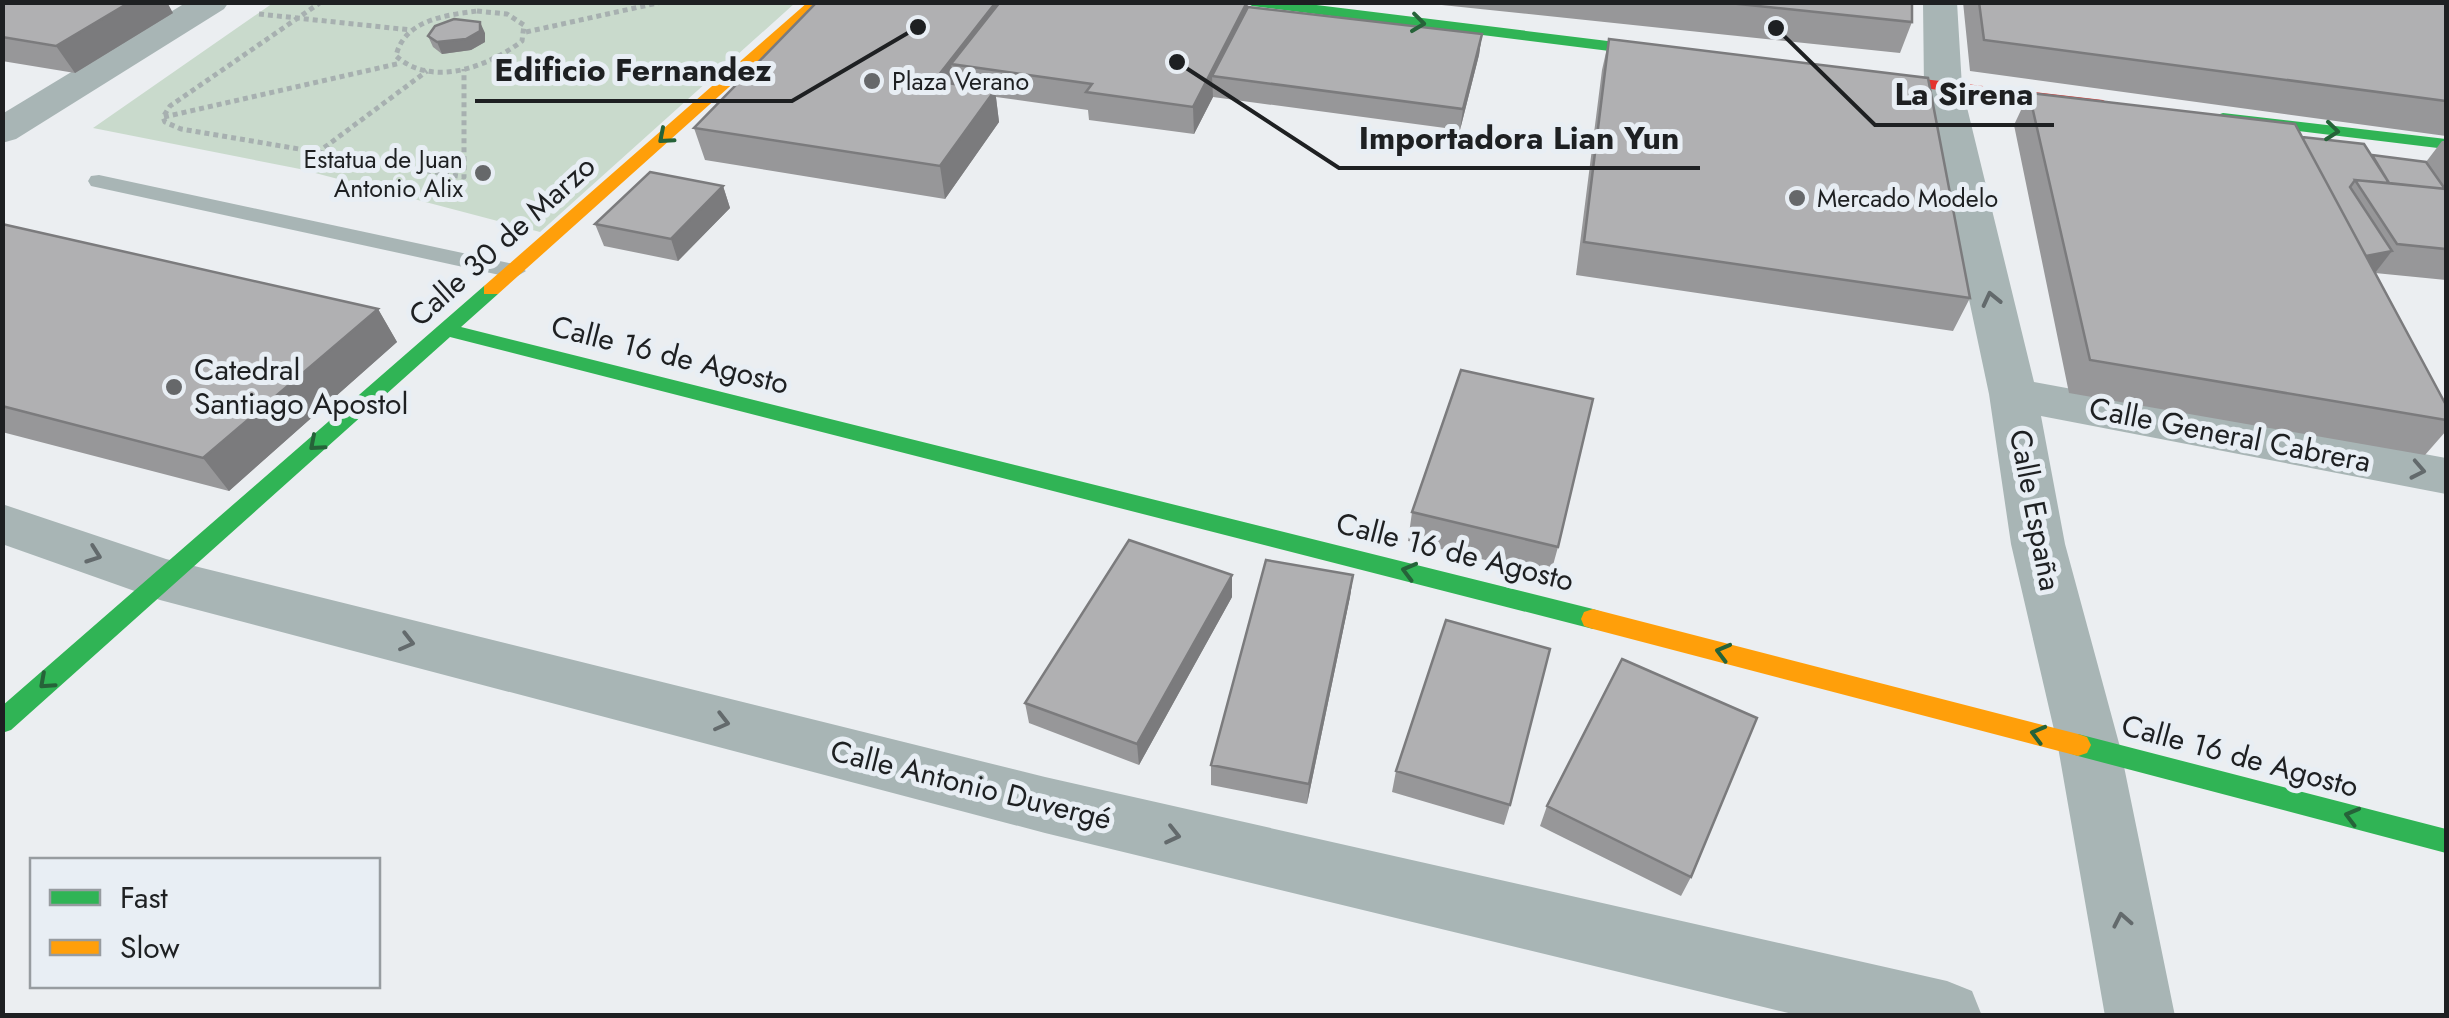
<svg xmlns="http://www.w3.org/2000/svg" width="2449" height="1018" viewBox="0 0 2449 1018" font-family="Jost,sans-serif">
<rect width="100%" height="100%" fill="#ebeef1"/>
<path fill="#c9dacc" d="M 273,3 L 795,3 L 540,232 L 300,169 L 93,128 Z"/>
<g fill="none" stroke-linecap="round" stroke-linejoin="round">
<path stroke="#a7b0b0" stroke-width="5" stroke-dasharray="5 4" stroke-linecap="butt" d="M 321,2 L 170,106 L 163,117 L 165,122 L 181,129 L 464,177 L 464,69
M 477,11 L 507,14 L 524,25 L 522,41 C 488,67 432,88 396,56 C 404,20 446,15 477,11 Z
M 259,14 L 411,30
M 526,32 L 662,2
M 164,117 L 401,63
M 317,153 L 427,71"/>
<path fill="#a8b5b5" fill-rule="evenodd" d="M 99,175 L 514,264 L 526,271 L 514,278 L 91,186 L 88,181 L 91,176 Z"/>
<path fill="#a8b5b5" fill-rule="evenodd" d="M 187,2 L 229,2 L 224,9 L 16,139 L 2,143 L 2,114 Z
M 1923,2 L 1957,2 L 1962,87 L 2034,382 L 2446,458 L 2446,494 L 2041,416 L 2065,544 L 2120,747 L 2175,1016 L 2105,1016 L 2058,747 L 2011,544 L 1989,394 L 1924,87 Z
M 2,504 L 166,559 L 1045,777 L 1947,981 L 1972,991 L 1982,1016 L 1801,1016 L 1045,833 L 160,600 L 2,544 Z"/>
<path fill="#30b455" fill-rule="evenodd" d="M 1245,2 L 1292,2 L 1681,50 L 1689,55 L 1681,60 L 1252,6 Z
M 2223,113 L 2446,139 L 2446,149 L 2217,121 L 2217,115 Z
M 491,284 L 498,286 L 498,294 L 461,327 L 1593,609 L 1602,612 L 1605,619 L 1602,626 L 1593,629 L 450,337 L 11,730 L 2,733 L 2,706 L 484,286 Z
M 2078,734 L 2446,829 L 2446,853 L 2078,756 L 2069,753 L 2065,745 L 2069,737 Z"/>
<path fill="#ff9f0a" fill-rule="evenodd" d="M 808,2 L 824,2 L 498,294 L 484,294 L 484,286 Z
M 1593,609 L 2078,734 L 2087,737 L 2091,745 L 2087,753 L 2078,756 L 1593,629 L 1584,626 L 1581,619 L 1584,612 Z"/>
<path fill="#e5322d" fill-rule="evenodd" d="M 1855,71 L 2103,100 L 2111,105 L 2103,110 L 1849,79 L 1849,73 Z"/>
</g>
<path fill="#979799" d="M 2,2 L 173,13 L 75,73 L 2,61 Z
M 817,2 L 1248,2 L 1248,7 L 1482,34 L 1479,55 L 1460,130 L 1213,97 L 1194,134 L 1089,120 L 1088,110 L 996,97 L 999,122 L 945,199 L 705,160 L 694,128 Z
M 1413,2 L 1912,2 L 1912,22 L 1900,53 Z
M 1963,2 L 2446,2 L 2446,136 L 1970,71 Z
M 485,33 L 485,42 L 471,50 L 442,54 L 433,47 L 428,36 Z
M 1609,39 L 1970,298 L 1953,331 L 1576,275 L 1602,70 Z
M 2029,93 L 2302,137 L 2372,155 L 2426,162 L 2442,141 L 2446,141 L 2446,280 L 2375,273 L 2446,405 L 2446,431 L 2425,455 L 2069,393 L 2014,125 Z
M 723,186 L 730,208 L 678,261 L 604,246 L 595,224 Z
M 2,224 L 378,309 L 397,342 L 229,491 L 2,432 Z
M 1412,512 L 1558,547 L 1550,576 L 1408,541 Z
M 1232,575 L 1232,597 L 1139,765 L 1029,723 L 1025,703 Z
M 1353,575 L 1350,597 L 1307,804 L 1211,785 L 1211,765 Z
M 1396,771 L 1510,805 L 1504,825 L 1392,792 Z
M 1547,806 L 1691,877 L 1681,896 L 1540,826 Z"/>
<path fill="#7b7b7d" d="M 130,2 L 167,2 L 173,13 L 75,73 L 56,46 Z
M 996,2 L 1023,2 L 951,64 L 956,92 L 934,81 Z
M 1247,2 L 1248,27 L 1212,76 L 1213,97 L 1194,134 L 1193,107 Z
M 480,22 L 485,33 L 485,42 L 471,50 L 442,54 L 437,42 Z
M 1482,34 L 1479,55 L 1460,130 L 1463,109 Z
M 995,90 L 999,122 L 945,199 L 940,166 Z
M 723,186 L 730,208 L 678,261 L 671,239 Z
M 2392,251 L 2375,273 L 2353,258 Z
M 378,309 L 397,342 L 229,491 L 203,458 Z
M 1232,575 L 1232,597 L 1139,765 L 1137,744 Z
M 1353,575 L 1350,597 L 1307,804 L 1309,784 Z"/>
<path fill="#b0b0b2" stroke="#7b7b7d" stroke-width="2.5" d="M 2,2 L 130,2 L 56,46 L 2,37 Z
M 817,2 L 996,2 L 934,81 L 995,90 L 940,166 L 694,128 Z
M 1000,2 L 1247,2 L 1193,107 L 1086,92 L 1092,84 L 951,64 Z
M 1719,2 L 1912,2 L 1912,22 Z
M 1979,2 L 2446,2 L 2446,101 L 1984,40 Z
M 1248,7 L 1482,34 L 1463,109 L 1212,76 Z
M 454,19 L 480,22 L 480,31 L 466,39 L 437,42 L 428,36 L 435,26 Z
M 1609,39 L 1928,78 L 1970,298 L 1584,242 Z
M 2029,93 L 2295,124 L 2446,405 L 2446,420 L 2090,360 Z
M 2302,137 L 2364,144 L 2389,183 L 2355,180 L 2350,187 L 2392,251 L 2366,256 Z
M 2372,155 L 2426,162 L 2445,189 L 2389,183 Z
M 650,172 L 723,186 L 671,239 L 595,224 Z
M 2355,180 L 2446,189 L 2446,249 L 2397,244 Z
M 2,224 L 378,309 L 203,458 L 2,406 Z
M 1461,370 L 1593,399 L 1558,547 L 1412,512 Z
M 1129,540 L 1232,575 L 1137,744 L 1025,703 Z
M 1266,560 L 1353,575 L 1309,784 L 1211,765 Z
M 1446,620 L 1550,649 L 1510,805 L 1396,771 Z
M 1622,659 L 1757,718 L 1691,877 L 1547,806 Z"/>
<defs><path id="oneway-chevron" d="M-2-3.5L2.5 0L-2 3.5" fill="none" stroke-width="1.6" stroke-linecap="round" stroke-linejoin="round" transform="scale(2.5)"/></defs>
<g stroke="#266339">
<use href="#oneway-chevron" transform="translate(1418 23) rotate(7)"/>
<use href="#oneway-chevron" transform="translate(2332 131) rotate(6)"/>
<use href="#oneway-chevron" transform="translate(665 137) rotate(139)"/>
<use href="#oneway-chevron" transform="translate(316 444) rotate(139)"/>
<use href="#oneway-chevron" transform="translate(1409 571) rotate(-165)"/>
<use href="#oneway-chevron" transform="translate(1723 652) rotate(-165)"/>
<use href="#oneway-chevron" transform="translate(46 682) rotate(138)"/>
<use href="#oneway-chevron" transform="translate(2038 734) rotate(-165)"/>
<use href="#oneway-chevron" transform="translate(2352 816) rotate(-165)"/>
</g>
<g stroke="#636a6c">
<use href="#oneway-chevron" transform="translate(1991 299) rotate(-103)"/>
<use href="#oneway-chevron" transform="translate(2418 470) rotate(11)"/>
<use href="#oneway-chevron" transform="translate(94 555) rotate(20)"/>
<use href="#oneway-chevron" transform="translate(407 642) rotate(14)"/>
<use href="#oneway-chevron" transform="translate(722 722) rotate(14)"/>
<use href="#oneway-chevron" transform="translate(1173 835) rotate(13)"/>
<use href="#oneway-chevron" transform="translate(2122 920) rotate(-101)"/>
</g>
<g fill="#66686a" stroke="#e8eef4" stroke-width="4">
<circle cx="872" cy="81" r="10"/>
<circle cx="483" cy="173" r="10"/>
<circle cx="1797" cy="198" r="10"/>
<circle cx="174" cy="387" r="10"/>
</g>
<g text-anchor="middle" stroke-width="10" stroke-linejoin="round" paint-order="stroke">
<g font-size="25" fill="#1e2022" stroke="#e8eef4" text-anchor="start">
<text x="892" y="90">Plaza Verano</text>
<text x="463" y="168" text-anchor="end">Estatua de Juan<tspan x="463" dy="29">Antonio Alix</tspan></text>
<text x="1817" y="207">Mercado Modelo</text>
</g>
<g font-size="30" fill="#1e2022" stroke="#e8eef4">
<text transform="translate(502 241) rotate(-42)" y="10">Calle 30 de Marzo</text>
<text transform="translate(670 355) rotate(14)" y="10">Calle 16 de Agosto</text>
<text transform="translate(2230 435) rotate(11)" y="10">Calle General Cabrera</text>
<text transform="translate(2035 510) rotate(79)" y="10">Calle España</text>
<text transform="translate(1455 552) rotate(14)" y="10">Calle 16 de Agosto</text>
<text transform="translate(2240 756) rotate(15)" y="10">Calle 16 de Agosto</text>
<text transform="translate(971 785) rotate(14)" y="10">Calle Antonio Duvergé</text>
</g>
<g font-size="30" fill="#1e2022" stroke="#e8eef4" text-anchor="start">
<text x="194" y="380">Catedral<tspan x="194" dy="34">Santiago Apostol</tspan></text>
</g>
</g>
<path fill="none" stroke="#1e2022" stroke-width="4" d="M918 27L792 101H475M1776 28L1875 125H2054M1177 62L1339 168H1700"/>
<g fill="#1e2022" stroke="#e8eef4" stroke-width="4">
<circle cx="918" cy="27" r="10"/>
<circle cx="1776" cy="28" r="10"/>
<circle cx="1177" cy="62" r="10"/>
</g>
<g font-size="32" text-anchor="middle" font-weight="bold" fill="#1e2022" stroke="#e8eef4" stroke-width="10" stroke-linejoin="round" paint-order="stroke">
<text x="633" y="81">Edificio Fernandez</text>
<text x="1964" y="105">La Sirena</text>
<text x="1519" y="149">Importadora Lian Yun</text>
</g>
<rect width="2449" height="1018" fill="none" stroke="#1e2022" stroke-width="10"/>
<rect x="30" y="858" width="350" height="130" fill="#e8eef4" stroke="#979ca0" stroke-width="2.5"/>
<rect x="50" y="890" width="50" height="15" fill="#30b455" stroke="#979ca0" stroke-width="2.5"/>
<text x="120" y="908" font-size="30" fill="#1e2022">Fast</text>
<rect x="50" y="940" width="50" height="15" fill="#ff9f0a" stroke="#979ca0" stroke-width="2.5"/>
<text x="120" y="958" font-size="30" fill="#1e2022">Slow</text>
</svg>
